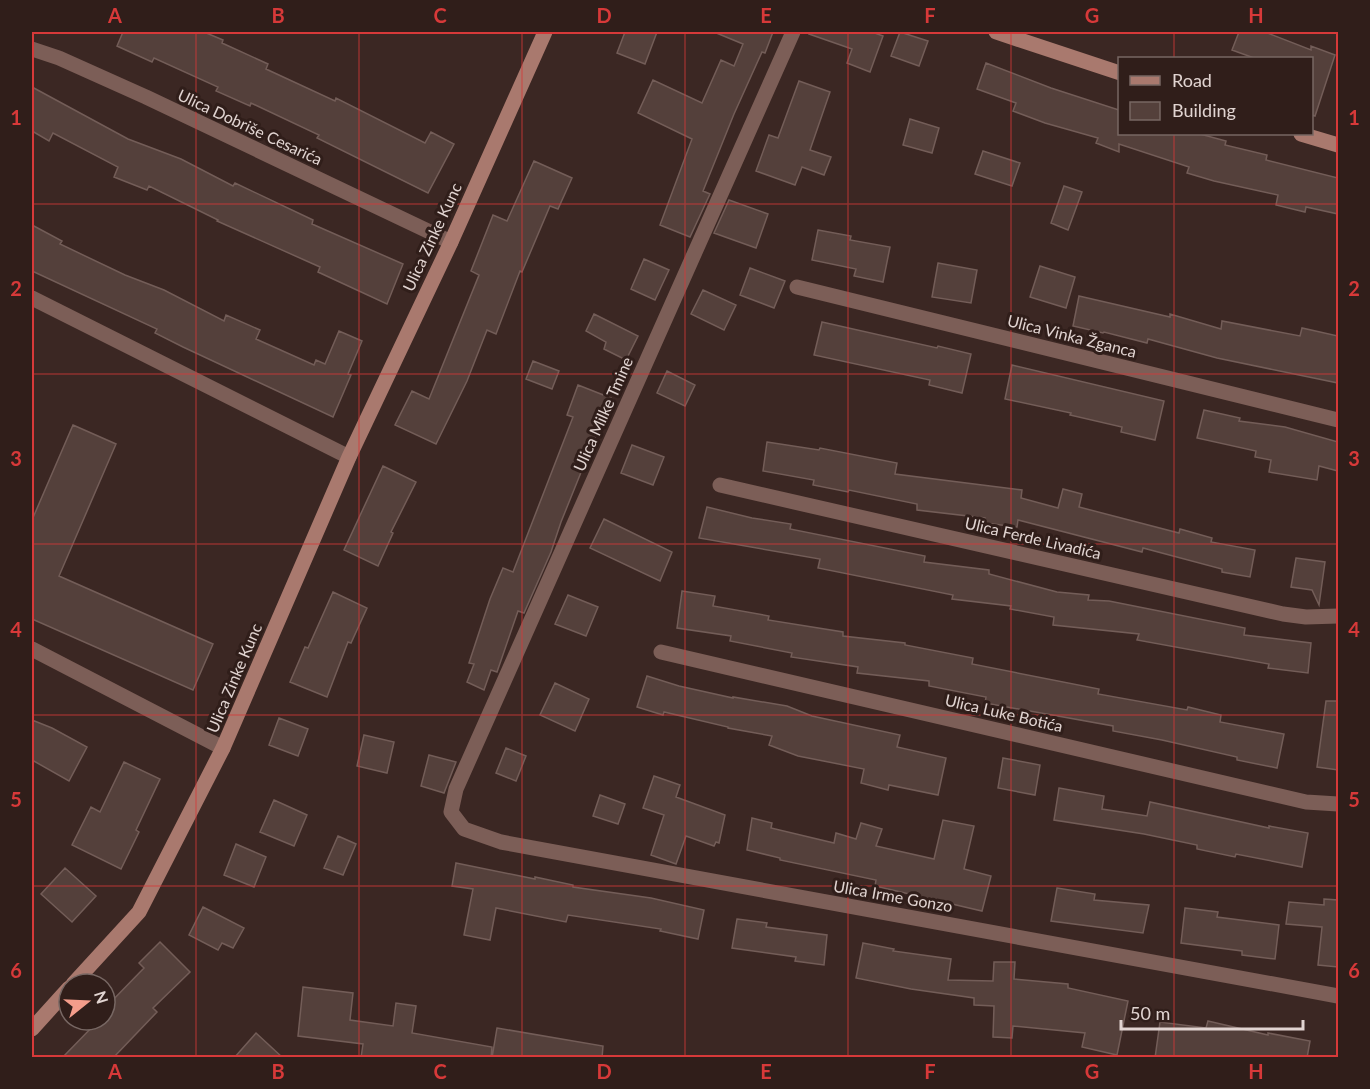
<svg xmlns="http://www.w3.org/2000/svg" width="1370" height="1089" viewBox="0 0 1370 1089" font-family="Lato,sans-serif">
<rect width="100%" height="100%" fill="#3b2723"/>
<path fill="#54403b" stroke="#735d58" stroke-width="1.5" d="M 123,32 L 204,32 L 223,40 L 222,43 L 268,64 L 266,69 L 335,101 L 336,98 L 425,143 L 431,132 L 454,144 L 428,193 L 317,138 L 319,135 L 251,103 L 250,106 L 216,91 L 218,87 L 154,58 L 152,62 L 117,46 Z
M 625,32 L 657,32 L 645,64 L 617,53 Z
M 714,32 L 773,32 L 765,53 L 762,52 L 734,114 L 703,191 L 710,194 L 690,237 L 660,225 L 692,139 L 638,113 L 653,80 L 702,103 L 721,60 L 734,66 L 743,44 Z
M 810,32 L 872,32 L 883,36 L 870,72 L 847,63 L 852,49 L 809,34 Z
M 900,32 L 928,41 L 919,66 L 891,56 Z
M 1239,32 L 1265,32 L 1311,50 L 1311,46 L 1335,55 L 1315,116 L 1311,115 L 1311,58 L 1254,58 L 1232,50 Z
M 986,63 L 1051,88 L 1119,110 L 1119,134 L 1200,134 L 1226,141 L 1225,145 L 1267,155 L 1266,160 L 1338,178 L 1338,214 L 1306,207 L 1305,212 L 1276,205 L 1278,195 L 1214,181 L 1187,173 L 1189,167 L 1119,144 L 1119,152 L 1096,143 L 1098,138 L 1045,123 L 1013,111 L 1016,103 L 977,89 Z
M 799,81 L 830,92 L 810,150 L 831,157 L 824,175 L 802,167 L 795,185 L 756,171 L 769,135 L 778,138 Z
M 32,87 L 128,139 L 181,159 L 233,186 L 235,183 L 313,220 L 312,224 L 403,264 L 387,304 L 318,272 L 320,267 L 217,221 L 218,220 L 149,186 L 147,190 L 114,177 L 118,167 L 53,133 L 49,141 L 32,131 Z
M 910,119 L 939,128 L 932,153 L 903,145 Z
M 983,151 L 1020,163 L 1012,186 L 975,174 Z
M 534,161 L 572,178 L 558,209 L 550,206 L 522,272 L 520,271 L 496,334 L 487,330 L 467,381 L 436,444 L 395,425 L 412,391 L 429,399 L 479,275 L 471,271 L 493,215 L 507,221 Z
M 1064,186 L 1082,192 L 1068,230 L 1051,223 Z
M 729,200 L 768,214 L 756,248 L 714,233 Z
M 32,225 L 62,241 L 60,244 L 125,275 L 164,290 L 224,321 L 226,315 L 260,330 L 256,339 L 314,365 L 316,360 L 325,364 L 339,331 L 362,341 L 348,374 L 351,375 L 333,417 L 183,347 L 155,333 L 157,329 L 32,271 Z
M 818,230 L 851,236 L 850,240 L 890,247 L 883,282 L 854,276 L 856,269 L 812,260 Z
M 644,259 L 669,270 L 655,300 L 631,289 Z
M 938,263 L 977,270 L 971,303 L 932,297 Z
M 1040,266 L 1075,277 L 1066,308 L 1030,297 Z
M 750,268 L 785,281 L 774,308 L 740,295 Z
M 703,290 L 736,305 L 724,330 L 691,314 Z
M 1079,296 L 1170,317 L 1170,314 L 1221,329 L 1222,321 L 1300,336 L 1302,328 L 1338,336 L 1338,383 L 1217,358 L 1148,339 L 1147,343 L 1104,332 L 1103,333 L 1073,326 Z
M 594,314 L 638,336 L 626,360 L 604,349 L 606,342 L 586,331 Z
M 822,322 L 937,348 L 938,346 L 971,354 L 962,393 L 929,385 L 930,380 L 814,355 Z
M 533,361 L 559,371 L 552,389 L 526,379 Z
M 1012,365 L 1164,401 L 1155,440 L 1121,432 L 1122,427 L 1070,415 L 1071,413 L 1005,399 Z
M 667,371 L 695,385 L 685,406 L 657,393 Z
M 578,385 L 611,398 L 561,522 L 551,552 L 524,613 L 518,611 L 497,672 L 491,670 L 484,690 L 467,682 L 474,664 L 469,663 L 490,599 L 503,568 L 513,572 L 573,417 L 567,415 Z
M 1204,410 L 1240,418 L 1239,421 L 1285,427 L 1338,442 L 1338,471 L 1319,466 L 1317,480 L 1269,472 L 1271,460 L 1255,457 L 1256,451 L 1197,438 Z
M 73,425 L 116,444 L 59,576 L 213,644 L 193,690 L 32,619 L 32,520 Z
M 767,442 L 819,450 L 820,448 L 897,463 L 895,474 L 1022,490 L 1021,498 L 1058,508 L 1063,489 L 1082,494 L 1079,507 L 1179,533 L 1180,529 L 1212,538 L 1211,542 L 1255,550 L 1250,577 L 1222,572 L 1222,569 L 1143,548 L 1142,552 L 1018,520 L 1017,527 L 985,523 L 985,518 L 917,510 L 917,504 L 849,490 L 848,492 L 813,485 L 814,480 L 763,471 Z
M 632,445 L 664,457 L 653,485 L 621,473 Z
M 383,466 L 416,482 L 391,532 L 393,533 L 378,566 L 344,550 Z
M 707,507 L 752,518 L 791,524 L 790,529 L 925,556 L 924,562 L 989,570 L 989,574 L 1057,592 L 1089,595 L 1088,600 L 1109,601 L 1245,628 L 1244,635 L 1311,643 L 1308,673 L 1268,668 L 1269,664 L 1137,640 L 1139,634 L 1053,625 L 1054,617 L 1010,609 L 1011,606 L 952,599 L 953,595 L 818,568 L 820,559 L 699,538 Z
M 604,519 L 672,552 L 660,581 L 590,548 Z
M 1296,558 L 1325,562 L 1319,605 L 1312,590 L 1291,587 Z
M 682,591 L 715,596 L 713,606 L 769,616 L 768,620 L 843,632 L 843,636 L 905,643 L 905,645 L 973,658 L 972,664 L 1099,689 L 1098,694 L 1187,710 L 1188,707 L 1221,715 L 1220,722 L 1284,734 L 1277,768 L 1237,760 L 1237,757 L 1162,740 L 1113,731 L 1113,726 L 985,703 L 986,697 L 929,686 L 929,681 L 857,673 L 858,667 L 791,657 L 792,653 L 730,641 L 731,636 L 677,628 Z
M 333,592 L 367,608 L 351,643 L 348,642 L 327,697 L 290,682 L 305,647 L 308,648 Z
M 568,595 L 598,607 L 586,636 L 555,624 Z
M 647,676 L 679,686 L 733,698 L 733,697 L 787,706 L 812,716 L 900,735 L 897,747 L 946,758 L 938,795 L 889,785 L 888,790 L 861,783 L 864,769 L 798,756 L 769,745 L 772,736 L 728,728 L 728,727 L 664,712 L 663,715 L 637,707 Z
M 555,683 L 589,699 L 575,731 L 540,715 Z
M 1326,701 L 1338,701 L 1338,770 L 1317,767 Z
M 279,718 L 308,729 L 298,756 L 269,745 Z
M 32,720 L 52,728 L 87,747 L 69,781 L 32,760 Z
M 364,735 L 394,742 L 387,773 L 357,766 Z
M 506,748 L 526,756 L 516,781 L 496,773 Z
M 429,755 L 456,762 L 444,793 L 421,786 Z
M 1003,758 L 1040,765 L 1035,795 L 998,788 Z
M 124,762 L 160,779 L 136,830 L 139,832 L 121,869 L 72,845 L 91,807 L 100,812 Z
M 654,776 L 680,785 L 676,797 L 725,815 L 719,843 L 716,842 L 714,846 L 686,836 L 676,864 L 651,855 L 664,815 L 643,808 Z
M 1059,788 L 1104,796 L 1102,809 L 1147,816 L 1150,802 L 1269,828 L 1269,826 L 1308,833 L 1302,867 L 1236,854 L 1235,857 L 1197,849 L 1197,845 L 1144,834 L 1054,820 Z
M 600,795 L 625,804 L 618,824 L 593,816 Z
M 274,800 L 307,815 L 294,846 L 260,832 Z
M 752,818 L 772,823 L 771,828 L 834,843 L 836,833 L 856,839 L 861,823 L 882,829 L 876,846 L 934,859 L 943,820 L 974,826 L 964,869 L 991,876 L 982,911 L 875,886 L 876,880 L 780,860 L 780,858 L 747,850 Z
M 338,836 L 356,844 L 343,875 L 324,868 Z
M 236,844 L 266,857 L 254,887 L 224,875 Z
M 456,863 L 535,879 L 535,877 L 573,885 L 573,887 L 651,898 L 704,910 L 698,939 L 660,931 L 661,929 L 568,915 L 566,922 L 496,908 L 490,940 L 464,935 L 473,889 L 452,886 Z
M 65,868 L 96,896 L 72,922 L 41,894 Z
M 1057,888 L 1095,894 L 1094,900 L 1149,905 L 1143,933 L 1051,921 Z
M 1324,899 L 1338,900 L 1338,967 L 1318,965 L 1322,927 L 1286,924 L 1289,902 L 1324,905 Z
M 203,907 L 244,928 L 233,948 L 222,943 L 218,950 L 189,935 Z
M 1185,908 L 1218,912 L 1217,917 L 1279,925 L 1275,959 L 1242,955 L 1242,951 L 1181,943 Z
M 737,919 L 767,923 L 766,927 L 827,935 L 824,965 L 795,961 L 796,957 L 732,948 Z
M 160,942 L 190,972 L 153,1008 L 157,1012 L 113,1058 L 62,1058 L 99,1020 L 105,1020 L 105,1014 L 111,1008 L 108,1005 L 144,968 L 139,963 Z
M 863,943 L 894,949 L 893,951 L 951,959 L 948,980 L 993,981 L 994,962 L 1015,962 L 1014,979 L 1068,984 L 1068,988 L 1128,1001 L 1117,1055 L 1082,1047 L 1085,1033 L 1013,1026 L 1012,1038 L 993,1037 L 994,1006 L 974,1005 L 974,998 L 911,989 L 856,978 Z
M 303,987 L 353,993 L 350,1020 L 393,1026 L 396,1003 L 416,1006 L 412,1033 L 492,1047 L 491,1058 L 361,1058 L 363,1044 L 298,1036 Z
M 1208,1021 L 1268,1035 L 1268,1033 L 1310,1041 L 1307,1058 L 1155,1058 L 1160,1022 L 1206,1028 Z
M 497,1028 L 603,1046 L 602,1058 L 492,1058 Z
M 256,1033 L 283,1058 L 234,1058 Z"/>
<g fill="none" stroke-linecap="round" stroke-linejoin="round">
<path stroke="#7c5e57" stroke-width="15" d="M 793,32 L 456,789 L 451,812 L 464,829 L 501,842 L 1338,996
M 32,49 L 59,58 L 146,97 L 451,242
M 797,287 L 1338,420
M 32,298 L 349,457
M 720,485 L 1283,614 L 1306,617 L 1338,616
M 32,649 L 223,748
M 661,652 L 1306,802 L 1338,804"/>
<path stroke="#a9796e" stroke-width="15" d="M 996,32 L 1120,73
M 1301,134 L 1338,145
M 73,984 L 139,912 L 223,748 L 349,457 L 451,242 L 545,32
M 32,1029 L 69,988"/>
</g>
<path fill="none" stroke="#d73939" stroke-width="1.5" stroke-opacity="0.55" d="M 196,32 L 196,1058M 359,32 L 359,1058M 522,32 L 522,1058M 685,32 L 685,1058M 848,32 L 848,1058M 1011,32 L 1011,1058M 1174,32 L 1174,58M 1174,134 L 1174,1058M 32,204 L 1338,204M 32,374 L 1338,374M 32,544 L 1338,544M 32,715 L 1338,715M 32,886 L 1338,886"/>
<g text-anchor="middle" stroke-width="6" stroke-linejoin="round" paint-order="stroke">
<g font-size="16" fill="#e1d4d1" stroke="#301e1a">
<text transform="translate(250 127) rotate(25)" y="6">Ulica Dobriše Cesarića</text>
<text transform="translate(432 237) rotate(-65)" y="6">Ulica Zinke Kunc</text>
<text transform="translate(1072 336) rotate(14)" y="6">Ulica Vinka Žganca</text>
<text transform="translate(603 414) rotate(-66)" y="6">Ulica Milke Tmine</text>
<text transform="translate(1033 538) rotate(13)" y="6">Ulica Ferde Livadića</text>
<text transform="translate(234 678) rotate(-67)" y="6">Ulica Zinke Kunc</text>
<text transform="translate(1004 713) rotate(13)" y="6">Ulica Luke Botića</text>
<text transform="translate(893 896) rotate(10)" y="6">Ulica Irme Gonzo</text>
</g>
</g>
<rect width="1370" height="1089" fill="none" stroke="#301e1a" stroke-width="66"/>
<rect x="1118" y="57" width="195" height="78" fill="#301e1a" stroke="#776763" stroke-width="1.5"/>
<rect x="1130" y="76" width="30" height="9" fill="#a9796e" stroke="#776763" stroke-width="1.5"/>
<text x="1172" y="87" font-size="18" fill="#e1d4d1">Road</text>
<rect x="1130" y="102" width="30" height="18" fill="#54403b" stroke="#776763" stroke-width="1.5"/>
<text x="1172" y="117" font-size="18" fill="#e1d4d1">Building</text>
<g transform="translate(87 1002) rotate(72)"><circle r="28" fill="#301e1a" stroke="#776763" stroke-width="1.5"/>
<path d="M0-4.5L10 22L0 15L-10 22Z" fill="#f49d8b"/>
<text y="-9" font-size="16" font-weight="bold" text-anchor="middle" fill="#e1d4d1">N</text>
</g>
<path d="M1121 1020v9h182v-9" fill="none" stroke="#e1d4d1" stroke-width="3"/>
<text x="1130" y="1020" font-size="18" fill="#e1d4d1" stroke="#301e1a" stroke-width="4.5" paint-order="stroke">50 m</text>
<rect x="33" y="33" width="1304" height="1023" fill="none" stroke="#d73939" stroke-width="2"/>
<g font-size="20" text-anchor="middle" font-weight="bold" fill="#d73939">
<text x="115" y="23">A</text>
<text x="278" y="23">B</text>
<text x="440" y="23">C</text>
<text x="604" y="23">D</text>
<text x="766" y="23">E</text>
<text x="930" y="23">F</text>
<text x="1092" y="23">G</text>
<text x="1256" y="23">H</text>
<text x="16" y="125">1</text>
<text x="1354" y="125">1</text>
<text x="16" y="296">2</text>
<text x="1354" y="296">2</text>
<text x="16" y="466">3</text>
<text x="1354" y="466">3</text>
<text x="16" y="637">4</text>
<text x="1354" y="637">4</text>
<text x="16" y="807">5</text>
<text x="1354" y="807">5</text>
<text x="16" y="978">6</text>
<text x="1354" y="978">6</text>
<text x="115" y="1079">A</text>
<text x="278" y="1079">B</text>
<text x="440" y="1079">C</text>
<text x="604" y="1079">D</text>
<text x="766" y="1079">E</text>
<text x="930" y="1079">F</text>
<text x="1092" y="1079">G</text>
<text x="1256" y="1079">H</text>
</g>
</svg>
